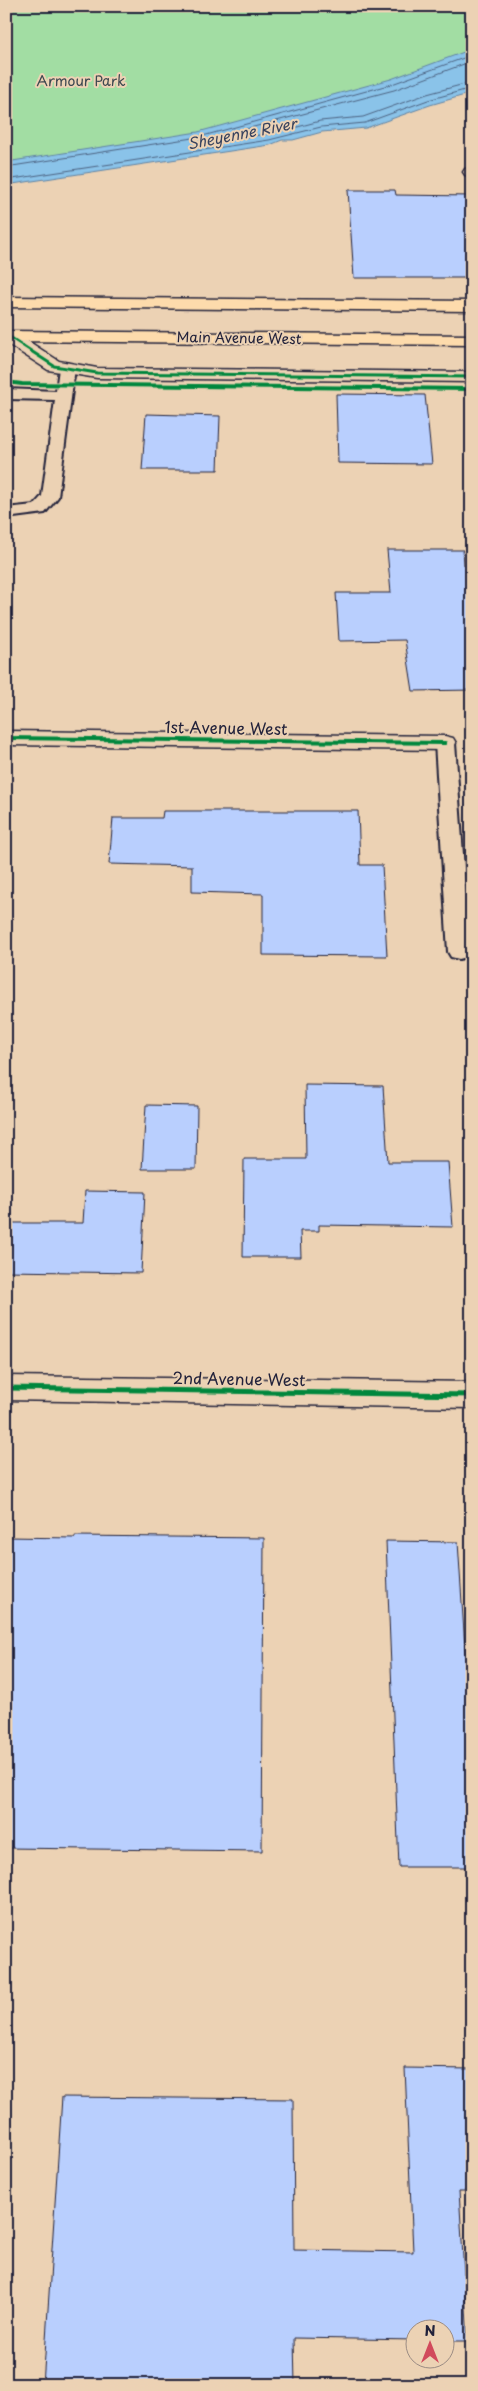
<svg xmlns="http://www.w3.org/2000/svg" width="478" height="2391" viewBox="0 0 478 2391" font-family="'Playpen Sans',sans-serif">
<rect width="100%" height="100%" fill="#ecd2b4"/>
<filter id="ink" filterUnits="userSpaceOnUse"><feTurbulence type="fractalNoise" baseFrequency=".02" numOctaves="2"/><feDisplacementMap in="SourceGraphic" scale="10" xChannelSelector="R" yChannelSelector="G"/><feConvolveMatrix kernelMatrix="1 2 1 2 8 2 1 2 1" color-interpolation-filters="sRGB"/></filter>
<g filter="url(#ink)">
<path fill="#a2dda3" stroke="#62806f" d="M 6,6 L 472,6 L 472,52 L 350,106 L 6,166 Z"/>
<path fill="#8ac3e9" stroke="#6083a3" d="M 472,49 L 472,93 L 430,105 L 366,128 L 322,132 L 293,140 L 282,140 L 270,145 L 6,185 L 6,162 L 198,132 L 391,79 Z"/>
<g fill="none" stroke-linecap="round" stroke-linejoin="round">
<path stroke="#4c6281" stroke-width="1" d="M 472,61 L 394,90 L 227,134 L 221,138 L 224,140 L 267,134 L 279,129 L 290,129 L 320,121 L 363,117 L 427,94 L 472,82
M 6,167 L 199,137 L 392,84 L 472,55
M 6,180 L 269,140 L 321,127 L 365,123 L 428,100 L 472,88"/>
</g>
<path fill="#b9cffe" stroke="#22223b" d="M 348,190 L 395,190 L 396,195 L 472,196 L 472,278 L 354,278 Z
M 336,394 L 425,395 L 432,464 L 338,463 Z
M 146,414 L 220,416 L 218,470 L 142,470 Z
M 387,550 L 463,550 L 464,565 L 472,565 L 472,690 L 413,691 L 405,640 L 339,641 L 336,593 L 391,593 Z
M 163,811 L 358,811 L 360,865 L 382,865 L 387,956 L 263,955 L 263,894 L 192,892 L 192,866 L 109,864 L 113,818 L 162,818 Z
M 305,1085 L 383,1086 L 388,1162 L 448,1162 L 453,1227 L 319,1225 L 319,1231 L 300,1231 L 301,1257 L 243,1257 L 244,1159 L 306,1159 Z
M 146,1105 L 197,1106 L 196,1169 L 142,1169 Z
M 85,1191 L 145,1192 L 141,1273 L 6,1271 L 6,1223 L 83,1223 Z
M 75,1536 L 264,1538 L 262,1851 L 6,1848 L 6,1537 L 75,1538 Z
M 386,1541 L 458,1542 L 472,1754 L 472,1867 L 399,1867 Z
M 405,2068 L 472,2069 L 472,2191 L 459,2191 L 468,2341 L 446,2341 L 446,2328 L 416,2328 L 416,2340 L 294,2338 L 295,2385 L 43,2385 L 62,2097 L 293,2099 L 294,2250 L 413,2252 Z"/>
<g fill="none" stroke-linecap="round" stroke-linejoin="round">
<g stroke="#22223b" stroke-width="4">
<path id="lane" d="M 67,363 L 75,368 L 58,497 L 45,513 L 6,518 L 6,508 L 34,505 L 42,496 L 55,400 L 6,399 L 6,389 L 56,391 L 59,368 Z
M 445,737 L 452,739 L 455,743 L 470,952 L 467,957 L 459,959 L 451,957 L 448,952 L 435,743 L 438,739 Z"/>
</g>
<g stroke="#22223b" stroke-width="3">
<path id="street" d="M 472,167 L 472,177 L 465,175 L 463,172 L 465,169 Z
M 6,331 L 14,332 L 59,361 L 97,368 L 472,372 L 472,382 L 97,378 L 48,370 L 6,343 Z
M 6,731 L 445,736 L 453,738 L 456,743 L 453,748 L 445,750 L 6,745 Z
M 6,1376 L 472,1382 L 472,1408 L 6,1400 Z"/>
</g>
<g stroke="#22223b" stroke-width="3">
<path id="primary" d="M 6,297 L 472,301 L 472,311 L 6,307 Z
M 6,331 L 472,335 L 472,345 L 6,341 Z"/>
</g>
<use href="#lane" fill="#ecd2b4" fill-rule="evenodd"/>
<use href="#street" fill="#ecd2b4" fill-rule="evenodd"/>
<use href="#primary" fill="#fddbac" fill-rule="evenodd"/>
<g stroke="#ecd2b4" stroke-width="5">
<path id="cycleway-far2" d="M 8,336 L 54,366 L 97,373 L 472,377
M 6,382 L 12,383"/>
</g>
<g stroke="#ecd2b4" stroke-width="6">
<path id="cycleway-far1" d="M 6,382 L 22,384 L 472,389
M 6,738 L 445,743"/>
</g>
<g stroke="#ecd2b4" stroke-width="8">
<path id="cycleway" d="M 6,1388 L 472,1395"/>
</g>
<use href="#cycleway-far2" stroke="#00873e" stroke-width="3"/>
<use href="#cycleway-far1" stroke="#00873e" stroke-width="4"/>
<use href="#cycleway" stroke="#00873e" stroke-width="5"/>
</g>
</g>
<g text-anchor="middle" stroke-width="4" stroke-linejoin="round" paint-order="stroke">
<g font-size="14" fill="#3c4750" stroke="#ecd2b4">
<text x="81" y="86">Armour Park</text>
</g>
<g font-size="14" fill="#22223b" stroke="#ecd2b4">
<text transform="translate(239 338) rotate(1)" y="5">Main Avenue West</text>
</g>
<g font-size="15" font-style="italic" fill="#37425e" stroke="#ecd2b4">
<text transform="translate(242 134) rotate(-11)" y="5">Sheyenne River</text>
</g>
<g font-size="16" fill="#22223b" stroke="#ecd2b4">
<text transform="translate(226 728) rotate(1)" y="6">1st Avenue West</text>
<text transform="translate(239 1379) rotate(1)" y="6">2nd Avenue West</text>
</g>
</g>
<rect width="478" height="2391" fill="none" stroke="#ecd2b4" stroke-width="25"/>
<rect x="12" y="12" width="453" height="2366" fill="none" stroke="#22223b" stroke-width="2" filter="url(#ink)"/>
<g transform="translate(430 2344)"><circle r="24" fill="#ecd2b4" stroke="#9b8c84"/>
<path d="M0-4L9 19L0 12L-9 19Z" fill="#d1495b"/>
<text y="-8" font-size="14" font-weight="bold" text-anchor="middle" fill="#22223b">N</text>
</g>
</svg>
